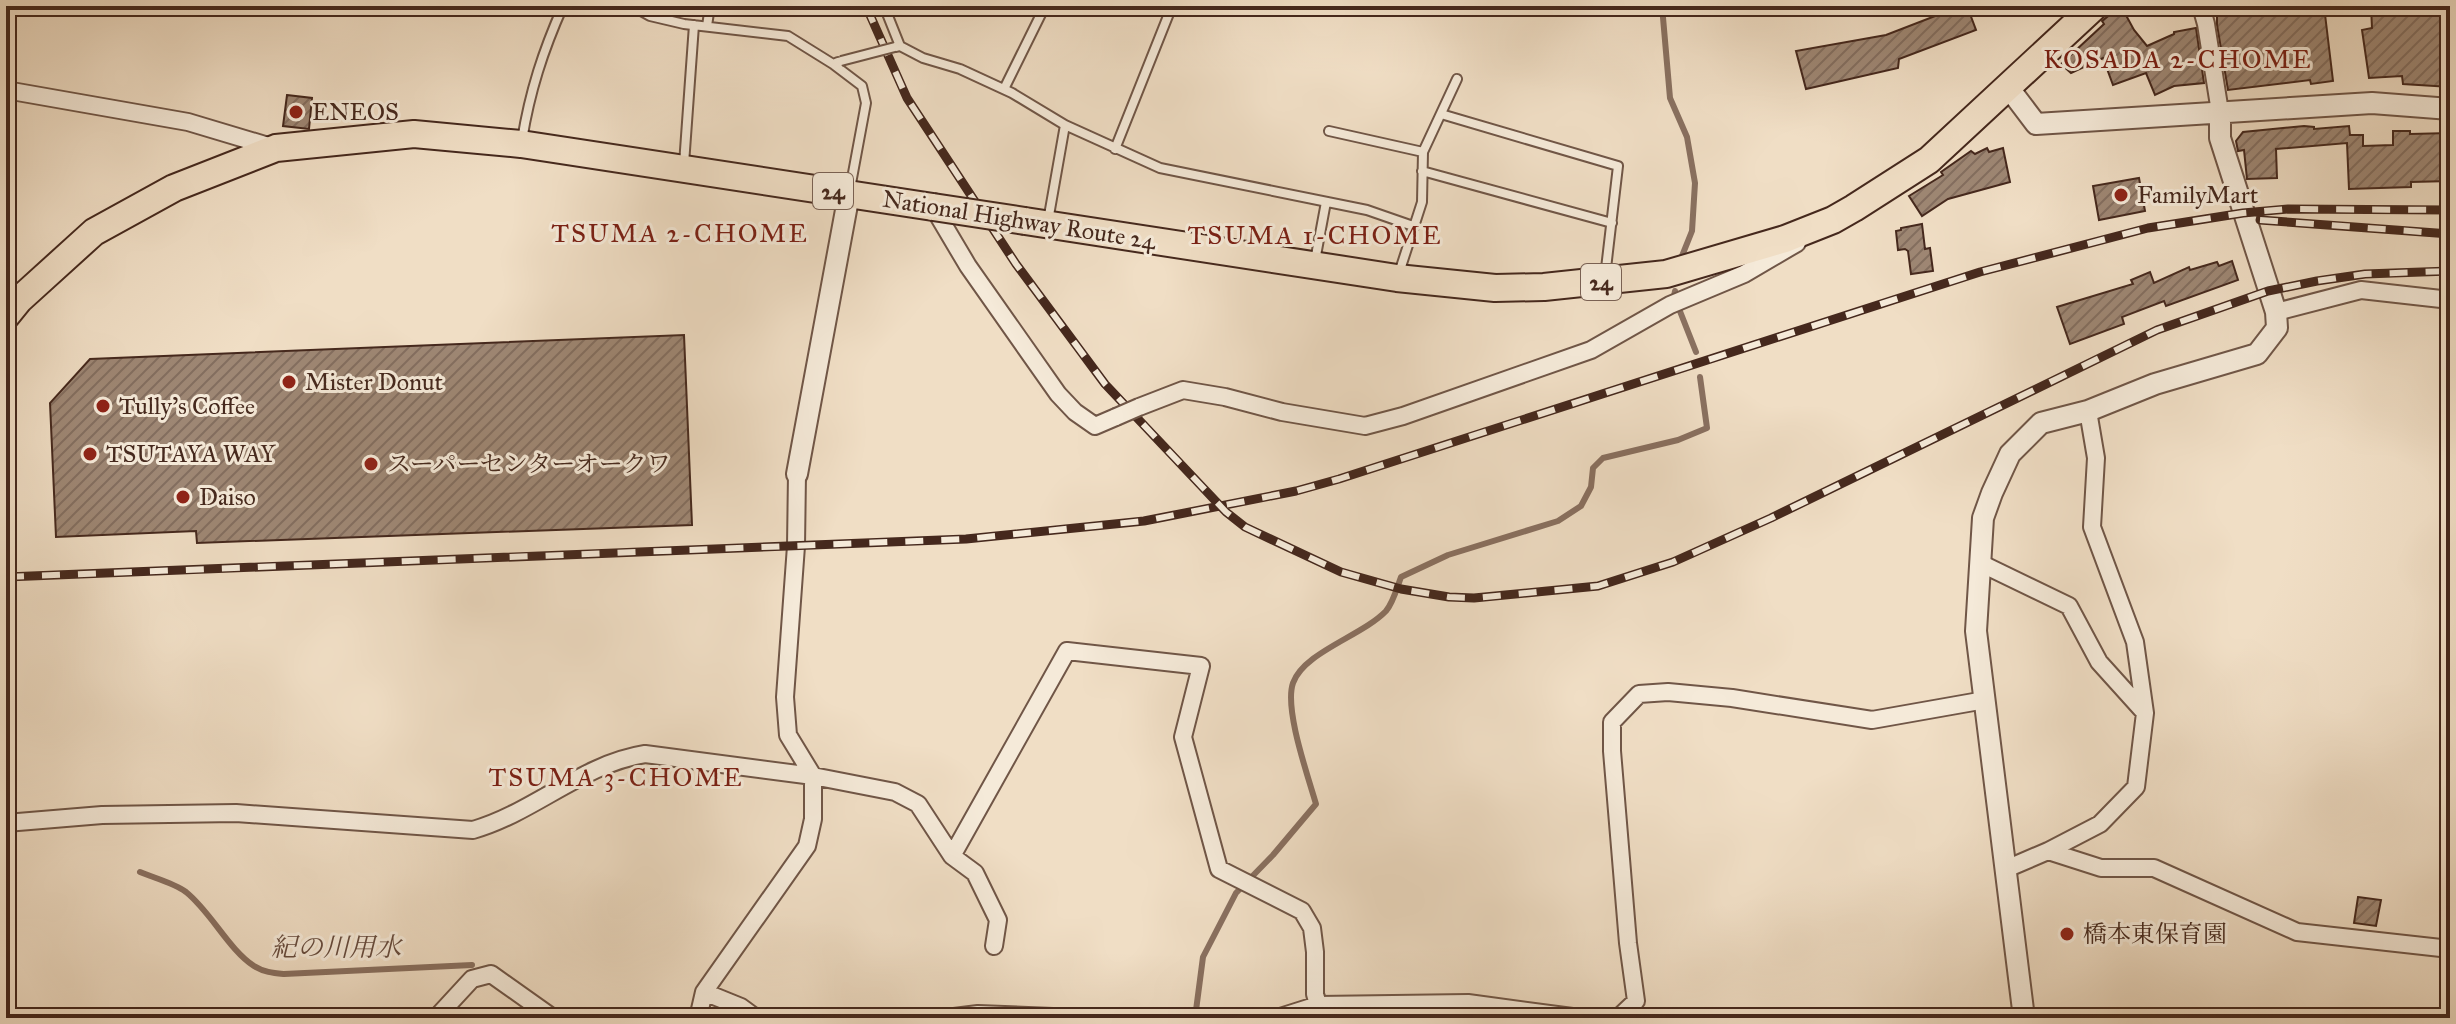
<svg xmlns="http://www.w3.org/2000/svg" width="2456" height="1024" viewBox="0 0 2456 1024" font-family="'IM FELL Great Primer','Noto Serif JP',serif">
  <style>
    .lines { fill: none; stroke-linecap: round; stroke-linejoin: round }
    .stream { stroke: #897060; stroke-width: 6 }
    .building { fill: url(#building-hatch); stroke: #45281d; stroke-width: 2 }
    .service-casing { stroke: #705647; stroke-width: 12 }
    .minor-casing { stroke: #705647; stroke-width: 20 }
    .tertiary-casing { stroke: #705647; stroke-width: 24 }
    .trunk-casing { stroke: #45281d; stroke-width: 30 }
    .service { stroke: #f5ead9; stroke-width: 8 }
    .minor { stroke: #f5ead9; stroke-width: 16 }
    .tertiary { stroke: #f5ead9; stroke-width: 20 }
    .trunk { stroke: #f0dec5; stroke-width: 26 }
    .rail-casing { stroke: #45281d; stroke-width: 9 }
    .rail { stroke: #f5ead9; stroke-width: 6; stroke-dasharray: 18; stroke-linecap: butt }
    .service-bridge-casing { stroke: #705647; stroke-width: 12; stroke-linecap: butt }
    .minor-bridge-casing { stroke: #705647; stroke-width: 20; stroke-linecap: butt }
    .trunk-bridge-casing { stroke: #45281d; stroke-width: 30; stroke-linecap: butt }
    .service-bridge { stroke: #f5ead9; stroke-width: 8 }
    .minor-bridge { stroke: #f5ead9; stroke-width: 16 }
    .trunk-bridge { stroke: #f0dec5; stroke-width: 26 }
    .poi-dot { fill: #8f2418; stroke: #f5ead9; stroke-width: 3 }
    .labels { text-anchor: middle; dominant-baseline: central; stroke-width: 6; stroke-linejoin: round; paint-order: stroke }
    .shield { fill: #f5ead9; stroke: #7a6255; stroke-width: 2 }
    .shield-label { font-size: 22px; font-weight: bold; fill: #45281d }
    .poi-label { font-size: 24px; fill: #45281d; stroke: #f5ead9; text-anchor: start }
    .street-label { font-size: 24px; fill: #45281d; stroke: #f5ead9 }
    .neighbourhood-label { font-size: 26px; letter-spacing: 2px; fill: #7a1f14; stroke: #f5ead9 }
    .water-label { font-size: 26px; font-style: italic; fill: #674c3e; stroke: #f5ead9 }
  </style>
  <defs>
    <pattern id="building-hatch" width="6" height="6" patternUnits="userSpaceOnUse" patternTransform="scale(2)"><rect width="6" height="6" fill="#9e8774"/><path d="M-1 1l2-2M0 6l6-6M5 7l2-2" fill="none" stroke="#836e5f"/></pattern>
  </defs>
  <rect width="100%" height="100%" fill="#f0dec5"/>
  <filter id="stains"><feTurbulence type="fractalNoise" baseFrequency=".0025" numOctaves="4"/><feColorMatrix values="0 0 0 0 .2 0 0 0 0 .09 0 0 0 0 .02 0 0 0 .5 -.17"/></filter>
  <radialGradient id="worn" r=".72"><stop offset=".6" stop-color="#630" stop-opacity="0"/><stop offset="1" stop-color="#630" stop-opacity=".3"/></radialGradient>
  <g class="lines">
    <!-- stream -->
    <path class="stream" d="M1662,6L1670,98L1687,137L1695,183L1692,231L1680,261
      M1675,291L1674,296L1696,352
      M140,872C154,878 174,883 186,892C211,912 229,950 254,966C263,972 274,973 284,974L472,965
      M1195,1018L1203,957L1236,893L1273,855L1316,804C1308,776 1284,709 1293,683C1304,652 1362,636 1386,611C1393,603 1397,588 1401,577L1448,555L1558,521L1581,506L1591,487L1593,468L1603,458L1678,440L1707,428L1700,377"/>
  </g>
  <!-- building -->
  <path class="building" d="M1961,6H1967L1976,30L1899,59L1898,68L1806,89L1796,51L1886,35Z
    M2121,6L2134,30L2147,46L2174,34V32L2196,28L2204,83L2174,86L2155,95L2146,73L2113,85L2103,58L2071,73L2061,64L2104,24L2102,21Z
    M2217,6H2324L2333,81L2311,84L2310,80L2228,90L2217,25Z
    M2371,6H2450V87L2403,84L2402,76L2369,78L2362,30L2372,28Z
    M287,95L312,98L309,129L283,126Z
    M2304,126L2314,127V129L2349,126L2350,135H2363V146L2393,145V131H2410V134L2450,133V181L2411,182V187L2349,189L2347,143L2276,149L2277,178L2247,179L2244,150L2238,151L2236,141L2243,132Z
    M1987,148L1989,152L2003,148L2010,182L1948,199L1922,216L1909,196L1943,175L1941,172L1971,151L1975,154Z
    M2139,178L2145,211L2099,220L2093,186Z
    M1922,224L1925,249L1930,248L1933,271L1911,274L1908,251L1905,249L1898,250L1896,231L1901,230V228Z
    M2232,261L2238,280L2166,306L2164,301L2122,317L2124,324L2070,344L2057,307L2133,284L2131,280L2150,272L2154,283L2189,267L2190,270L2217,262L2219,266Z
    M684,335L692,525L197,543L196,531L56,537L50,403L90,359Z
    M2358,897L2381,900L2376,926L2354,923Z"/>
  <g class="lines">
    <!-- service casing -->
    <g class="service-casing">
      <path id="service" d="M632,6L650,16L684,24L788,36L833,64
        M884,6L900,46
        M707,26L710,6
        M895,47L900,46L923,58L960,69L1012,93L1065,125L1048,221
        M838,62L833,64L862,86L866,103L850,189
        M1004,89L1045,6
        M1441,114L1618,166L1605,277
        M1065,125L1160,168L1367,210L1413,226
        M1329,131L1423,152
        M522,140C530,91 543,51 563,6
        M1115,149L1172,6
        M684,164L694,25
        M1422,171L1612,223
        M1315,261L1326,202
        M1399,273L1422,202L1423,152L1457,79"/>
    </g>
    <!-- minor casing -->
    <g class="minor-casing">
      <path id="minor" d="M2201,6L2206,24L2220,112
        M6,90L188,122L275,148
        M933,207L968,266L1058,394L1075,412L1095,426L1116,417
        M2276,312L2361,290L2450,300
        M1139,407L1183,390L1225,397L1282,412L1365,426L1403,416L1591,350L1670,305L1744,274L1797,243
        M2088,411L2096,458L2092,527L2135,642L2145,713
        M1980,563L2069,606L2099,662L2145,713L2136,787L2100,824L2048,851L2006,869
        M6,823L102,815L236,813L473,830C533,813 582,764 645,754L813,776L895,792L918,804L952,856L975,873L998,920L994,946
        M2048,851L2101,868H2154L2297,932L2450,949
        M952,856L1067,651L1201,666L1183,737L1219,869L1302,911L1312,928L1315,952V994L1318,1005L1277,1018
        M704,992L741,1007L756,1018
        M1318,1005L1468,1003L1580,1018
        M436,1018L472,979L491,974L553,1018
        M698,1018L704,992L807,846L813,819V776L788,735L785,697L796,546L797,474
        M946,1018L978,1014L1078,1018
        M1618,1018L1636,1001L1628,943L1612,751V722L1639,694L1668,692L1732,698L1872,720L1985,700"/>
    </g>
    <!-- tertiary casing -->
    <g class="tertiary-casing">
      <path id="tertiary" d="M2008,87L2036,124L2372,103L2450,109
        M797,474L849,194
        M2024,1018L1976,631L1983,518L1992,493L2010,454L2041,423L2088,411L2155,384L2257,354L2277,328L2276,312L2220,138V112"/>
    </g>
    <!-- trunk casing -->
    <g class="trunk-casing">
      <path id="trunk" d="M1025,221L1397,278L1495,288L1544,287L1666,274L1785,239L1833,220L1854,208L1929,160L2095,6
        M6,316L19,300L94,232L174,188L276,148L414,134L521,144L933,207"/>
    </g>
    <!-- service -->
    <use href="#service" class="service"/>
    <!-- minor -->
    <use href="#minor" class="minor"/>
    <!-- tertiary -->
    <use href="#tertiary" class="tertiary"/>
    <!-- trunk -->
    <use href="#trunk" class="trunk"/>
    <!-- rail casing -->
    <g class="rail-casing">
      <path id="rail" d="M866,6L907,98L1016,264L1105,384L1226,512L1245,527L1341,572L1401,589L1449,597L1474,598L1598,586L1673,562L1771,518L2157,330L2268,291L2317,281L2365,274L2450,271
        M2260,220L2450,234
        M6,577L966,539L1144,521L1296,491L1339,479L1980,272L2148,228L2243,213L2288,209L2450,210"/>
    </g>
    <!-- rail -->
    <use href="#rail" class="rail"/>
    <!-- service-bridge casing -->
    <g class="service-bridge-casing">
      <path id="service-bridge" d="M841,61L895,47"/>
    </g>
    <!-- minor-bridge casing -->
    <g class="minor-bridge-casing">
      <path id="minor-bridge" d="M1116,417L1139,407"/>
    </g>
    <!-- trunk-bridge casing -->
    <g class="trunk-bridge-casing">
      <path id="trunk-bridge" d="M933,207L1025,221"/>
    </g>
    <!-- service-bridge -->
    <use href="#service-bridge" class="service-bridge"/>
    <!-- minor-bridge -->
    <use href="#minor-bridge" class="minor-bridge"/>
    <!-- trunk-bridge -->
    <use href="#trunk-bridge" class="trunk-bridge"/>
  </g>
  <!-- markers -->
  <g class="poi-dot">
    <circle cx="296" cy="112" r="8"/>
    <circle cx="2121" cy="195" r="8"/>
    <circle cx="289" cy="382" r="8"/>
    <circle cx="103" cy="406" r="8"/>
    <circle cx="90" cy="454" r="8"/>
    <circle cx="371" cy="464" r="8"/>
    <circle cx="183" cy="497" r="8"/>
    <circle cx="2067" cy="934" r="8"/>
  </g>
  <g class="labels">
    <!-- shield labels -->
    <g class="shield">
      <rect x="813" y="173" width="40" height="36" rx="6"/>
      <rect x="1581" y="264" width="40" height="36" rx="6"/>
    </g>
    <g class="shield-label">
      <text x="833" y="191">24</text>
      <text x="1601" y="282">24</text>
    </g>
    <!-- poi labels -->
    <g class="poi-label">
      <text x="312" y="112">ENEOS</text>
      <text x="2137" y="195">FamilyMart</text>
      <text x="305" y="382">Mister Donut</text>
      <text x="119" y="406">Tully's Coffee</text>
      <text x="106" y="454">TSUTAYA WAY</text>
      <text x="387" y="464">スーパーセンターオークワ</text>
      <text x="199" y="497">Daiso</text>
      <text x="2083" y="934">橋本東保育園</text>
    </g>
    <!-- street labels -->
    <g class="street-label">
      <text transform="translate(1019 220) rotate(9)">National Highway Route 24</text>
    </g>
    <!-- neighbourhood labels -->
    <g class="neighbourhood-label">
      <text x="2178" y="59">KOSADA 2-CHOME</text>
      <text x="680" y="233">TSUMA 2-CHOME</text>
      <text x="1315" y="235">TSUMA 1-CHOME</text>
      <text x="616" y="777">TSUMA 3-CHOME</text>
    </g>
    <!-- water labels -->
    <g class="water-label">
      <text x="336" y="947">紀の川用水</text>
    </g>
  </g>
  <!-- margin -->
  <rect width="2456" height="1024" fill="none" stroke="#f0dec5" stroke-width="32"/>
  <rect x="8" y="8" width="2440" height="1008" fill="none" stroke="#45281d" stroke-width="4"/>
  <rect x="16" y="16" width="2424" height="992" fill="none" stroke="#45281d" stroke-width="2"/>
  <rect width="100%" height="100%" filter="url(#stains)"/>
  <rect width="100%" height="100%" fill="url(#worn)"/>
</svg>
